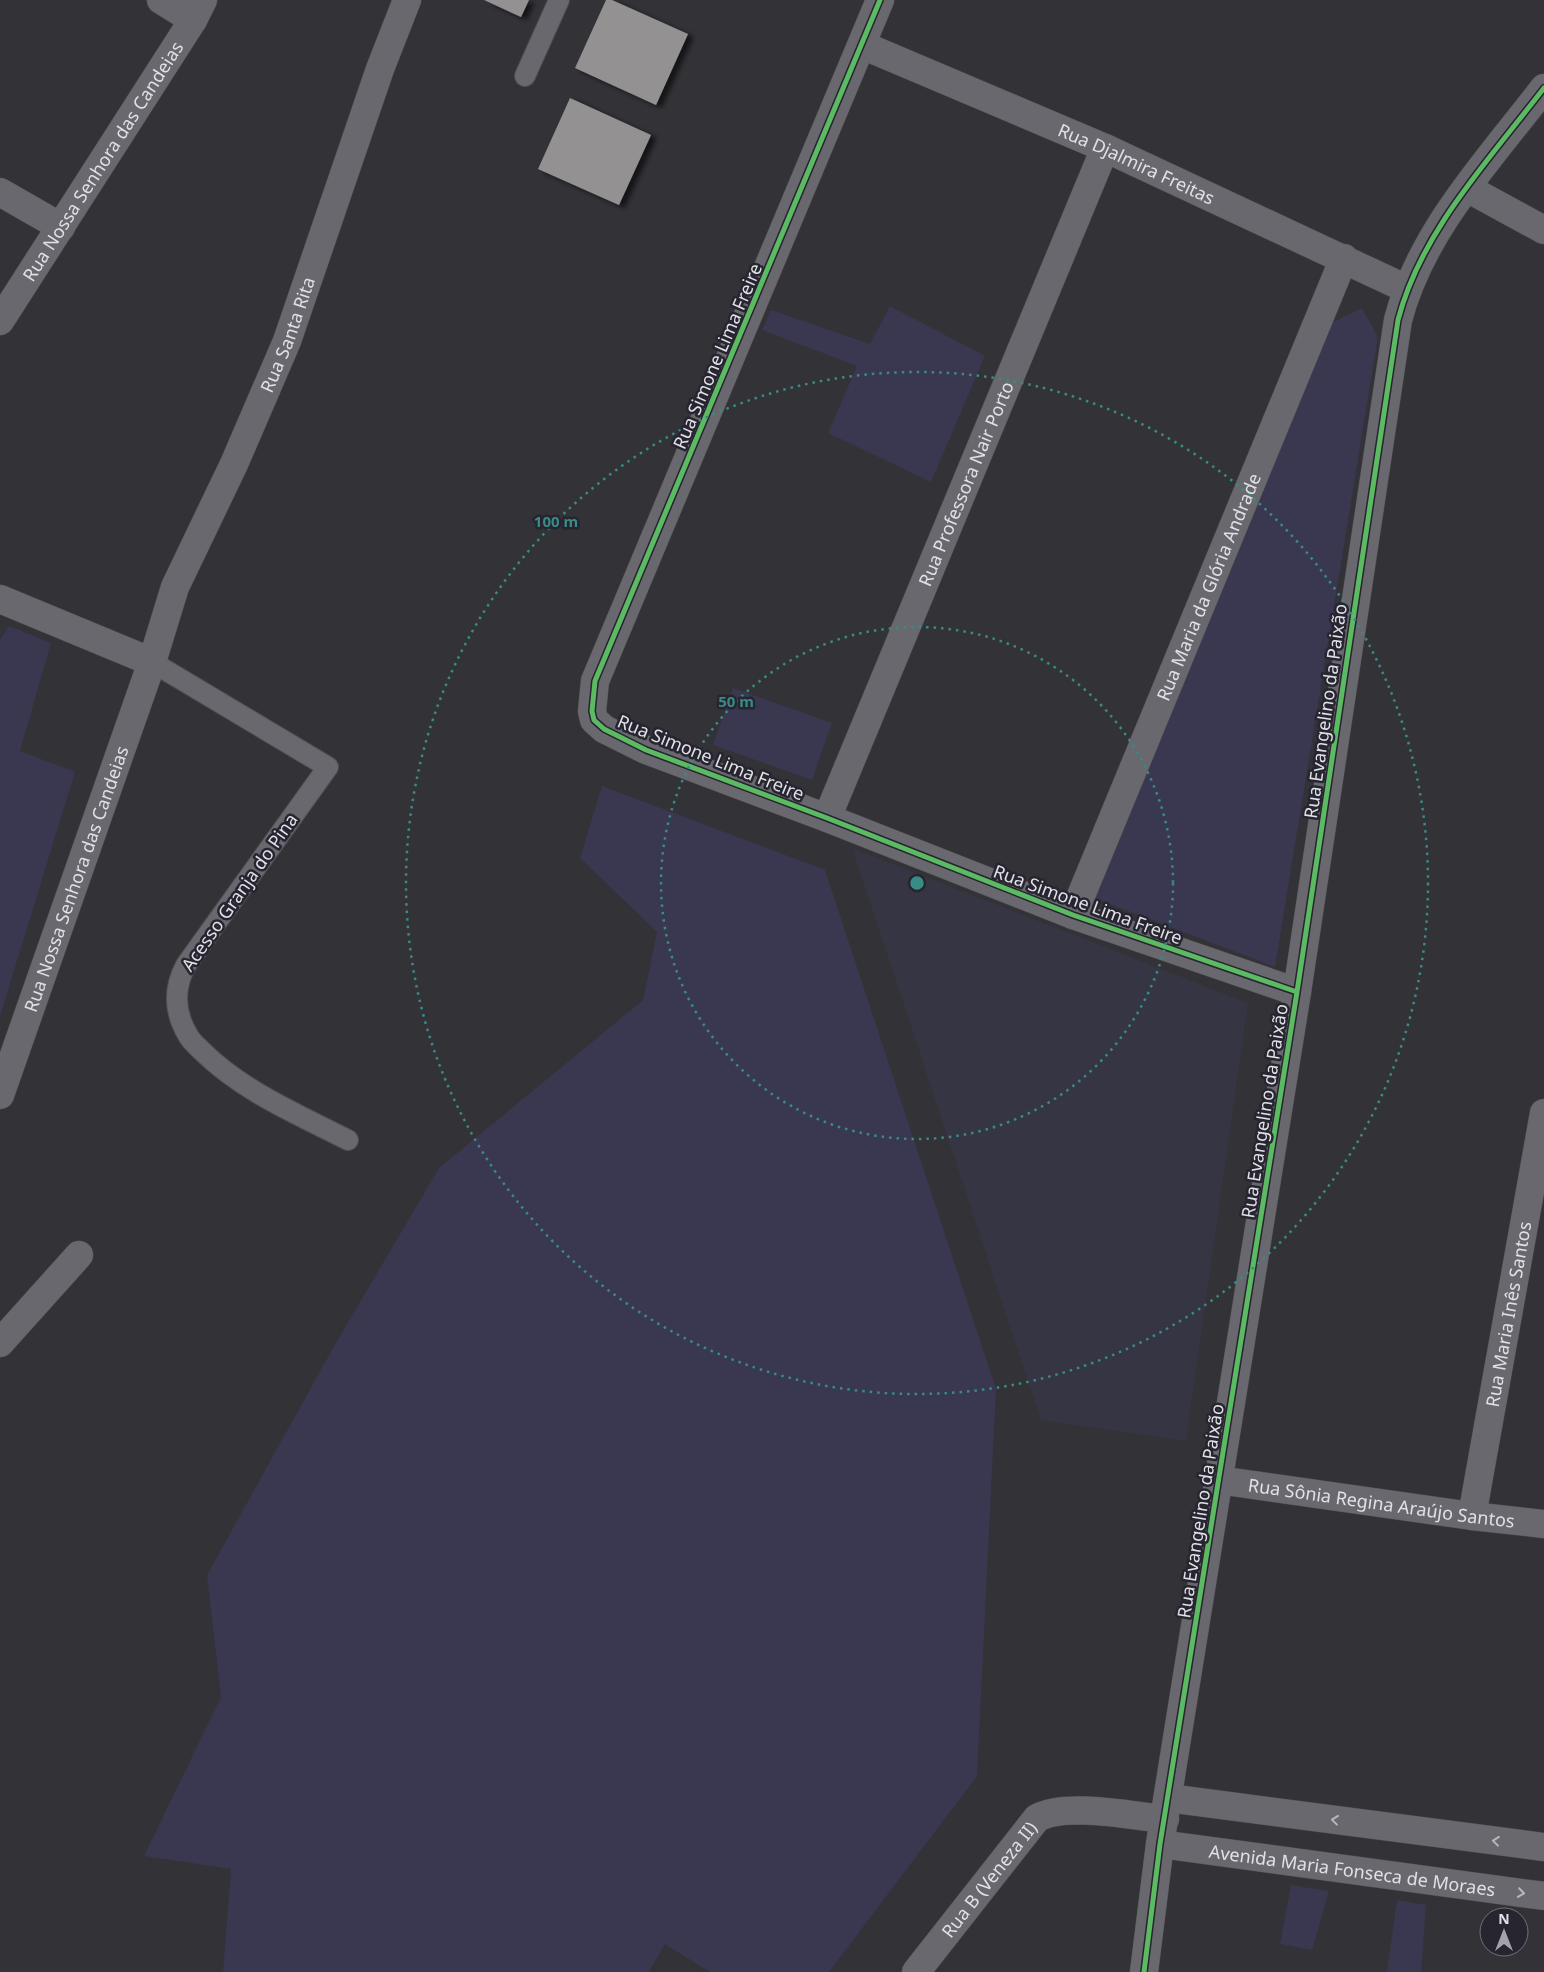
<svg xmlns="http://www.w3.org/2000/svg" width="1544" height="1972" viewBox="0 0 1544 1972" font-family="'Noto Sans',sans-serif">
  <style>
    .built { fill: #363544 }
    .green { fill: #3a3751 }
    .building { fill: #949192; filter: url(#shadow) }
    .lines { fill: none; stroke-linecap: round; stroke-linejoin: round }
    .service-casing { stroke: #4f4f52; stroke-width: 22 }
    .minor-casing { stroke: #4f4f52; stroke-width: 29 }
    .service { stroke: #68686e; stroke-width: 20 }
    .minor { stroke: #68686e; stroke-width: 28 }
    .cycleway-casing { stroke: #262530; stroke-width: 8 }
    .cycleway { stroke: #5cba63; stroke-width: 5 }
    .oneway { stroke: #b6b6bd }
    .ring { fill: none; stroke: #398b86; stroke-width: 2.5; stroke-dasharray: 2.5 5 }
    .labels { text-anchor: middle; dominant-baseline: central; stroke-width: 5; stroke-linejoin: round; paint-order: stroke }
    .street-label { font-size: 18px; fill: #e0e0e7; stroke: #262530 }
    .centre { fill: #398b86; stroke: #262530; stroke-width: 2.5 }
    .ring-label { font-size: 15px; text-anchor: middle; font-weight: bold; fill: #398b86; stroke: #262530; stroke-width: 5; stroke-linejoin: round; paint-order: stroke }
  </style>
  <defs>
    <filter id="shadow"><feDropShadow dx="5.5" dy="3" stdDeviation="2.5" flood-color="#0009"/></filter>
  </defs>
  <rect width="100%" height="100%" fill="#323237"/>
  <!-- built -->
  <path class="built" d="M852,848L1248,1003L1186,1441L1041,1420Z"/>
  <!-- green -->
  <path class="green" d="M890,306L985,356L931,482L828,433L857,366L762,330L771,310L870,344Z
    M1362,308L1378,337L1275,967L1094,898L1329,324Z
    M9,626L51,643L20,751L75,772L0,1016V640Z
    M733,688L832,723L812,780L713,745Z
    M602,786L825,870L996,1389L977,1776L829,1972H710L665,1944L649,1972H223L231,1869L144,1856L221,1697L207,1575L333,1348L439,1168L643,1000L657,932L580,858Z
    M1291,1885L1329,1891L1312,1950L1280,1944Z
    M1397,1900L1426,1905L1421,1972H1387Z"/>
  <!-- building -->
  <path class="building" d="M484,0H529L521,17Z
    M606,0H612L688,34L656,105L575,68Z
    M570,98L651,135L619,205L538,169Z"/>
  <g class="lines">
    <!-- service casing -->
    <g class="service-casing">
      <path id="service" d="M525,76L559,0
        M152,662L328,767L186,965C173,989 174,1013 189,1037C192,1042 198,1047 202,1051C242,1091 299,1115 348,1140"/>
    </g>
    <!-- minor casing -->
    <g class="minor-casing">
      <g id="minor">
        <path d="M161,0L193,20"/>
        <path d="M880,0L595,681L592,711L594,720L604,729L646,750L827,818L1073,915L1297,992"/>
        <path id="s1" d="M862,45L1105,148L1407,289"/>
        <path d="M1467,188L1544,230"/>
        <path d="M0,192L61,227"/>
        <path id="s2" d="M0,321L193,20L203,0"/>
        <path d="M0,599L152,662"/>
        <path id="s3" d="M827,818L1105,148"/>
        <path id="s4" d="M1073,915L1344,258"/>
        <path id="s5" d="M0,1095L152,662L175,587L234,464L287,341L380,69L407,0"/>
        <path d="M0,1343L79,1255"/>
        <path id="s6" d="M1218,1480L1472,1516L1544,1524"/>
        <path id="s7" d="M1472,1516L1544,1113"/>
        <path d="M1168,1798L1544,1847"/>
        <path id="s8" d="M1160,1844L1544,1896"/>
        <path id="s9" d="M916,1972L1037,1818C1066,1802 1132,1816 1165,1819"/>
        <path d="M1144,1972L1160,1844L1297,992L1398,320C1421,231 1489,160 1544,88"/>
      </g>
    </g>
    <!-- service -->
    <use href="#service" class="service"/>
    <!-- minor -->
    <use href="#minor" class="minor"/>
    <!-- cycleway casing -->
    <g class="cycleway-casing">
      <path id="cycleway" d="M880,0L595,681L592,711L594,720L604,729L646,750L827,818L1073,915L1297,992
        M1144,1972L1160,1844L1297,992L1398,320C1421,231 1489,160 1544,88"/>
    </g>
    <!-- cycleway -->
    <use href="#cycleway" class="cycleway"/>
  </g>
  <!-- one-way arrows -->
  <defs><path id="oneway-chevron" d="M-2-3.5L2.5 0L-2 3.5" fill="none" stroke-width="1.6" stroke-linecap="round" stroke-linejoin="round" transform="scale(1.25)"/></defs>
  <g class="oneway">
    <use href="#oneway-chevron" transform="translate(1335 1820) rotate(-173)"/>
    <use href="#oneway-chevron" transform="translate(1496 1841) rotate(-173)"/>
    <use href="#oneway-chevron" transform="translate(1521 1893) rotate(8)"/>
  </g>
  <!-- distance rings -->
  <g class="ring">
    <circle cx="917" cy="883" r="256"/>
    <circle cx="917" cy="883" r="511"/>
  </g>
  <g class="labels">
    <!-- street labels -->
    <g class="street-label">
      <text stroke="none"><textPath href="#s2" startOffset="190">Rua Nossa Senhora das Candeias</textPath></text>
      <text stroke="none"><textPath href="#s1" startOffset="299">Rua Djalmira Freitas</textPath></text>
      <text stroke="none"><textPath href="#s5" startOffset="814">Rua Santa Rita</textPath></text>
      <text transform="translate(717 356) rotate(-67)">Rua Simone Lima Freire</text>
      <text stroke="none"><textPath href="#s3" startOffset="362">Rua Professora Nair Porto</textPath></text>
      <text stroke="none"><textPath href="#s4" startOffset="355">Rua Maria da Glória Andrade</textPath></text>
      <text transform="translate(1325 711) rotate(-82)">Rua Evangelino da Paixão</text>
      <text transform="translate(711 757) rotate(22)">Rua Simone Lima Freire</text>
      <text stroke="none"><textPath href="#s5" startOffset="229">Rua Nossa Senhora das Candeias</textPath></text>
      <text transform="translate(239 892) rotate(-55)">Acesso Granja do Pina</text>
      <text transform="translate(1088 904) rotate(20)">Rua Simone Lima Freire</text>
      <text transform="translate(1264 1111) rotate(-81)">Rua Evangelino da Paixão</text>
      <text stroke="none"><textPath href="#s7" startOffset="205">Rua Maria Inês Santos</textPath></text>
      <text stroke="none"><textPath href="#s6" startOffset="165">Rua Sônia Regina Araújo Santos</textPath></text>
      <text transform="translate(1200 1511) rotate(-81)">Rua Evangelino da Paixão</text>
      <text stroke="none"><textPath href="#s8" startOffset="194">Avenida Maria Fonseca de Moraes</textPath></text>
      <text stroke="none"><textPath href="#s9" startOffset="118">Rua B (Veneza II)</textPath></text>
    </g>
  </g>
  <circle cx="917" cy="883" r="8" class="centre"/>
  <g class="ring-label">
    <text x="556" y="527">100 m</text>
    <text x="736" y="707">50 m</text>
  </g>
  <!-- north arrow -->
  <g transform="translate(1504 1932)"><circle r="24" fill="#262530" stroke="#707079"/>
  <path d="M0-4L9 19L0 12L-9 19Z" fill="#a3a3a9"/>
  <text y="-8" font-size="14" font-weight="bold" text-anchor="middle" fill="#e0e0e7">N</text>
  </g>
</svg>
